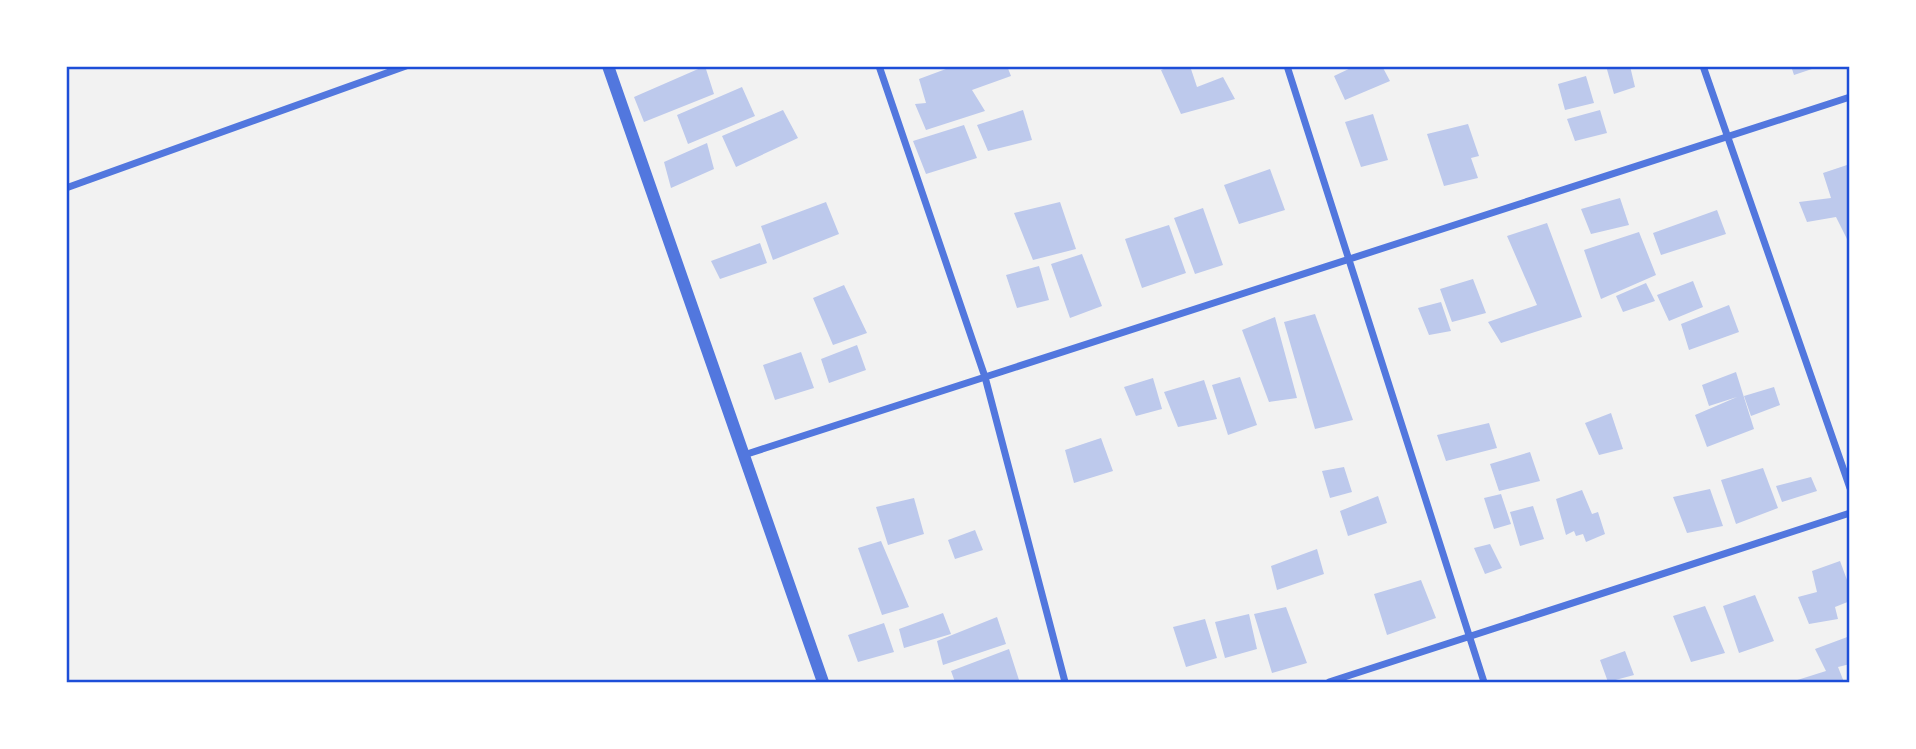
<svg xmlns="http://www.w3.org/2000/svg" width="1916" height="749" viewBox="0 0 1916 749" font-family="'Sofia Sans Condensed',sans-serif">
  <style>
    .building { fill: #bdc9ec }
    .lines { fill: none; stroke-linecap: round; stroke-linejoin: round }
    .minor { stroke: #5277de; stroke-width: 7 }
    .tertiary { stroke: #5277de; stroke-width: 12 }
    .neatline { fill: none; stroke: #1d4ed8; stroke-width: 2.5 }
  </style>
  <rect width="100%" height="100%" fill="#f2f2f2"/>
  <!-- building -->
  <path class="building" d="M705,66L714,94L644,122L634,97Z
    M954,66H1007L1011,76L972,90L985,111L926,130L915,104L926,103L919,79Z
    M1171,66H1190L1197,87L1223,77L1235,99L1181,114L1161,70Z
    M1355,66H1382L1390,81L1345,100L1334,76Z
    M1606,66H1630L1635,87L1614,94Z
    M1791,66H1818V67L1794,75Z
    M1586,76L1594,103L1565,110L1558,84Z
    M742,87L755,116L688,144L677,115Z
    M783,110L798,138L736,167L722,136Z
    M1023,110L1032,140L988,151L977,125Z
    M1600,110L1607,133L1575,141L1567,119Z
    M1373,114L1388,160L1361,167L1345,122Z
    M1468,124L1479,156L1471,158L1478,178L1444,186L1427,134Z
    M964,125L977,158L926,174L913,141Z
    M707,143L714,169L671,188L664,162Z
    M1850,164V245L1836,217L1807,222L1799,202L1831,198L1823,173Z
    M1270,169L1285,210L1239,224L1224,185Z
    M1620,198L1629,225L1591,234L1581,209Z
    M826,202L839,234L773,260L761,226Z
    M1060,202L1076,249L1033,260L1014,213Z
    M1203,208L1223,265L1195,274L1174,218Z
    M1717,210L1726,234L1661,255L1653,233Z
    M1547,223L1582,317L1501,343L1488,322L1537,305L1507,236Z
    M1169,225L1186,273L1142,288L1125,239Z
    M1639,232L1656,275L1601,299L1584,250Z
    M760,243L767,263L720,279L711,261Z
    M1082,254L1102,306L1070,318L1051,264Z
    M1039,266L1049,300L1017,308L1006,275Z
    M1473,279L1486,313L1452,322L1440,289Z
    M1693,281L1703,307L1669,321L1657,295Z
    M1646,283L1655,301L1623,312L1616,296Z
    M844,285L867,333L833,345L813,298Z
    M1441,302L1451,331L1429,335L1418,308Z
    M1729,305L1739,332L1689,350L1681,324Z
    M1315,314L1353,420L1315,429L1284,322Z
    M1275,317L1297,398L1269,402L1242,330Z
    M857,345L866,370L829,383L821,359Z
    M801,352L814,388L775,400L763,365Z
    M1736,372L1754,429L1707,447L1695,415L1737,397L1709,406L1702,385Z
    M1240,377L1257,425L1228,435L1212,385Z
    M1153,378L1162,409L1136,416L1124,387Z
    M1204,380L1217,419L1178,427L1164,392Z
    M1774,387L1780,405L1751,416L1744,396Z
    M1611,413L1623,449L1599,455L1585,423Z
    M1489,423L1497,448L1446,461L1437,435Z
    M1101,438L1113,471L1074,483L1065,450Z
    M1530,452L1540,481L1499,491L1490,464Z
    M1344,467L1352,492L1330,498L1322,471Z
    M1763,468L1778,508L1736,524L1721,480Z
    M1811,477L1817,491L1782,502L1776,486Z
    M1710,489L1723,526L1687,533L1673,497Z
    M1582,490L1592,514L1598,512L1605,534L1586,542L1583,534L1576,536L1574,531L1566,535L1556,499Z
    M1501,494L1511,524L1494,529L1484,498Z
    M1378,496L1387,523L1348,536L1340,511Z
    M914,498L924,534L888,545L876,507Z
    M1533,506L1544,539L1520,546L1510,512Z
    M975,530L983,550L955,559L948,540Z
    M881,541L909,607L882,615L858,548Z
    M1490,544L1502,568L1485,574L1474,548Z
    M1317,549L1324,574L1277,590L1271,566Z
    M1840,561L1850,588V601L1835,607L1838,619L1809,624L1798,597L1817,592L1812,571Z
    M1421,580L1436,618L1387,635L1374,594Z
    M1755,595L1774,641L1739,653L1723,606Z
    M1705,606L1725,653L1691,662L1673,616Z
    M1286,607L1307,663L1272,673L1254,614Z
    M943,613L951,634L904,648L899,629Z
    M1249,614L1257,649L1225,658L1215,622Z
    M997,617L1006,644L943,665L937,641Z
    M1205,619L1217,658L1186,667L1173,627Z
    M884,623L894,652L858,662L848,635Z
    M1850,636V664L1838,667L1844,682H1791L1826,671L1815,649Z
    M1009,649L1019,680L1012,682H955L951,671Z
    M1625,651L1634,675L1608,682L1600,660Z"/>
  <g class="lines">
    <!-- minor -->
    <path class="minor" d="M879,66L985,377L1065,682
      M1287,66L1484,682
      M1703,66L1850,488
      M66,188L406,66
      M744,455L1850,97
      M1329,682L1850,513"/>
    <!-- tertiary -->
    <path class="tertiary" d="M608,66L823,682"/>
  </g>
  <!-- border -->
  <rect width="1916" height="749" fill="none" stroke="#ffffff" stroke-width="136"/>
  <rect x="68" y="68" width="1780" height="613" class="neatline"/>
</svg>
